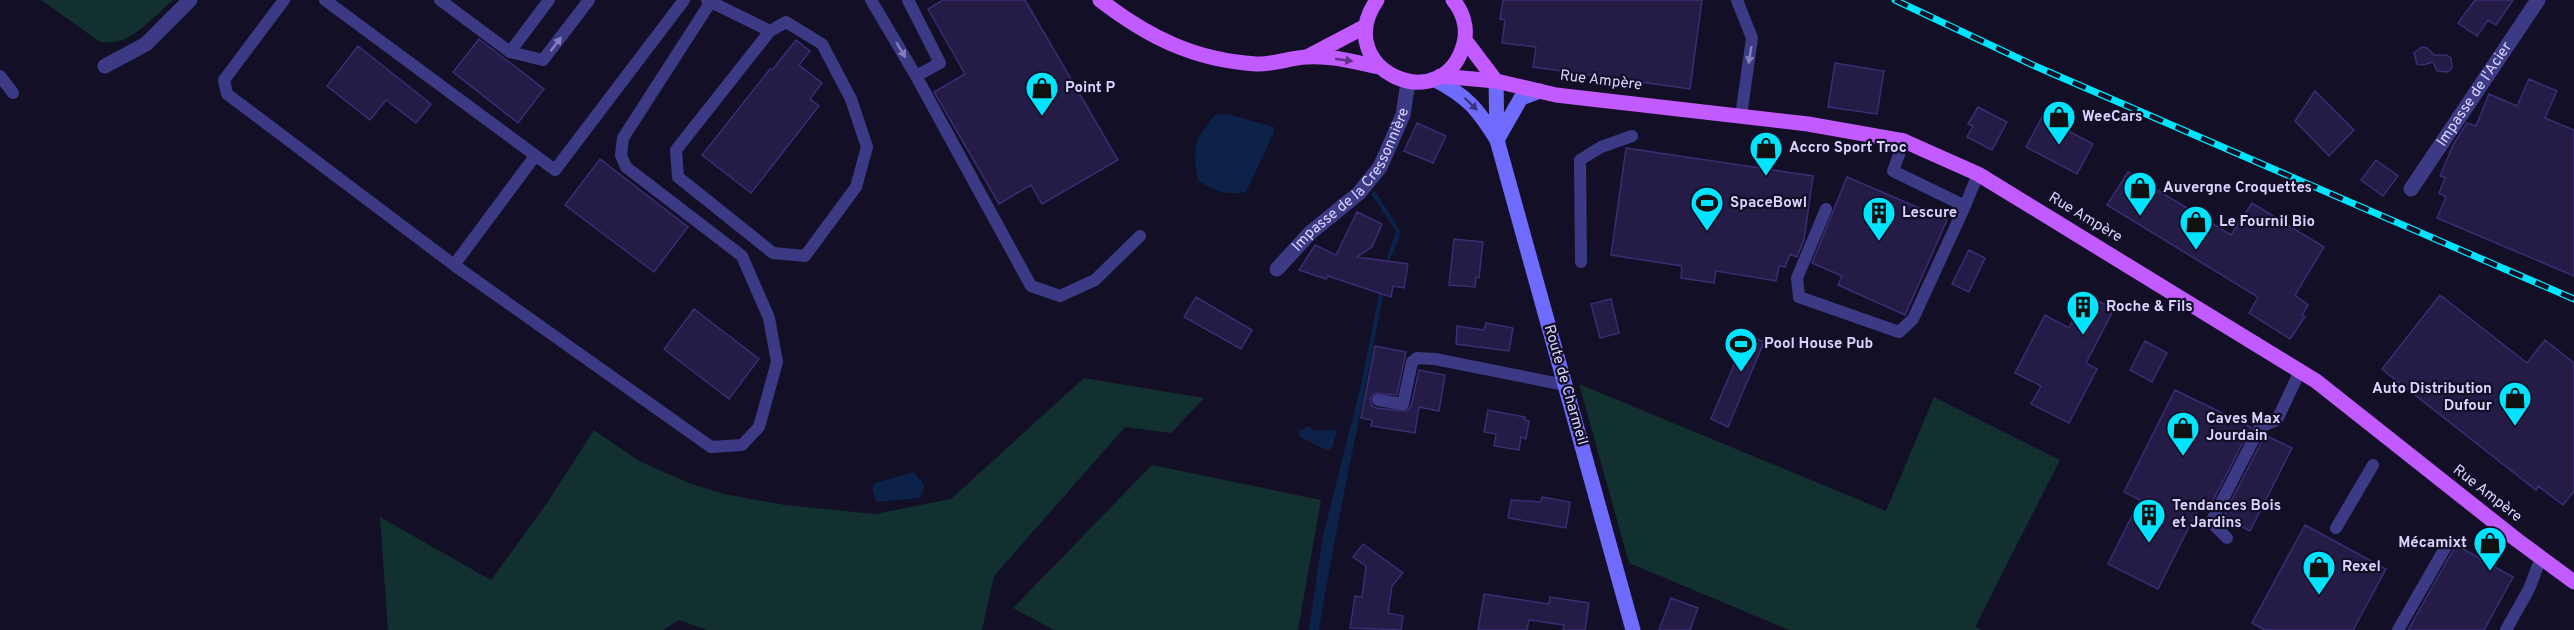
<svg xmlns="http://www.w3.org/2000/svg" width="2574" height="630" viewBox="0 0 2574 630" font-family="Overpass,sans-serif">
  <style>
    .green { fill: #12302f }
    .water { fill: #0c2248 }
    .building { fill: #241b47; stroke: #3b2d73; stroke-width: 1.5 }
    .lines { fill: none; stroke-linecap: round; stroke-linejoin: round }
    .lane { stroke: #3d3a85; stroke-width: 12 }
    .street { stroke: #3d3a85; stroke-width: 15 }
    .secondary { stroke: #6f6bff; stroke-width: 15 }
    .primary { stroke: #c25bff; stroke-width: 15 }
    .rail-casing { stroke: #00e5ff; stroke-width: 7 }
    .rail { stroke: #130f26; stroke-width: 4.5; stroke-dasharray: 14; stroke-linecap: butt }
    .oneway { fill: #837fbc }
    .oneway2 { fill: #623188 }
    .oneway3 { fill: #38347d }
    .labels { text-anchor: middle; dominant-baseline: central; stroke-width: 4.5; stroke-linejoin: round; paint-order: stroke }
    .street-label { font-size: 15px; fill: #d9d4ff; stroke: #130f26 }
    .poi-label { font-size: 15px; font-weight: bold; fill: #d9d4ff; stroke: #130f26; text-anchor: start }
  </style>
  <rect width="100%" height="100%" fill="#130f26"/>
  <!-- green -->
  <path class="green" d="M41,0H173C151,19 130,47 100,42Z
    M1084,378L1204,398L1171,433L1125,427L994,576L982,630H707L679,620L663,630H388L380,517L491,580L547,503L594,430L639,461L689,483L724,494L785,505L875,514L951,499Z
    M1579,384L1886,511L1934,397L2060,460L1975,627L1981,630H1789L1629,563Z
    M1152,465L1321,500L1298,630H1054L1013,608Z"/>
  <!-- water -->
  <path class="water" d="M1227,114L1274,127L1273,134L1246,192C1227,196 1213,191 1198,180C1192,148 1194,140 1215,115Z
    M1375,191L1400,230L1399,239L1389,261C1368,385 1339,506 1319,630H1309L1322,540L1361,385L1385,264L1396,231L1371,194Z
    M1308,426L1315,431L1337,430L1333,446L1328,451L1300,437L1298,432Z
    M914,472L925,486L919,498L876,502L872,488L875,483Z"/>
  <!-- building -->
  <path class="building" d="M943,0H1025L1118,160L1042,204L1031,185L999,204L934,92L965,74L928,9Z
    M1503,0H1702L1690,89L1533,67L1536,47L1502,43L1505,20L1500,19Z
    M2475,0H2513L2496,25L2488,20L2477,36L2458,23Z
    M479,39L544,89L518,123L453,72Z
    M796,40L810,51L799,65L822,83L810,99L819,106L751,193L702,155L770,69H773Z
    M358,46L431,104L416,123L386,100L370,120L327,86Z
    M2422,47L2427,48L2434,55H2446L2451,58L2452,68L2448,72L2437,71L2433,62L2423,65L2417,64L2414,53Z
    M1835,63L1884,71L1877,114L1828,107Z
    M2529,79L2557,91L2545,118L2574,130V276L2437,218L2446,197L2439,193L2445,178L2440,176L2453,145L2467,123L2476,126L2489,94L2517,106Z
    M2315,91L2354,130L2329,156L2295,121Z
    M1978,107L2007,122L1992,150L1967,137L1973,126L1968,124Z
    M2042,117L2093,144L2077,174L2026,147Z
    M1417,123L1446,136L1433,163L1404,151Z
    M1626,148L1813,176L1804,240L1797,257L1790,254L1785,267L1779,266L1776,281L1716,271L1714,283L1681,278L1682,266L1611,255Z
    M600,159L688,227L654,272L565,205Z
    M2376,160L2398,176L2383,196L2361,180Z
    M2128,172L2231,235L2252,203L2324,247L2295,295L2308,305L2302,315L2305,317L2290,339L2249,313L2258,297L2107,205Z
    M1847,177L1947,220L1905,315L1838,285L1842,276L1812,263Z
    M1357,212L1382,224L1372,247L1357,257L1408,264L1404,288L1393,286L1391,297L1328,276L1326,279L1299,270L1315,245L1336,255Z
    M1454,239L1483,242L1479,278L1476,277L1475,287L1449,285Z
    M1969,250L1985,258L1969,292L1952,284Z
    M2086,295L2114,309L2086,363L2097,369L2069,423L2031,404L2041,386L2015,373L2045,315L2069,328Z
    M2440,295L2527,363L2545,340L2574,363V491L2563,505L2538,486L2536,490L2382,369Z
    M1196,297L1252,330L1241,349L1184,317Z
    M1611,299L1619,333L1600,338L1591,304Z
    M694,309L759,359L729,399L664,349Z
    M1486,323L1513,328L1509,351L1456,344L1457,326L1484,330Z
    M1747,334L1764,342L1728,427L1711,419Z
    M2145,341L2167,353L2152,382L2130,370Z
    M1375,346L1406,352L1397,395L1375,393L1370,399L1372,406L1376,408L1406,411L1411,406L1419,370L1445,375L1439,411L1419,407L1415,433L1371,426L1372,420L1361,418Z
    M2175,390L2251,427L2208,510L2200,505L2158,589L2108,564L2140,500L2124,492Z
    M1488,410L1525,417L1524,420L1529,421L1526,439L1521,437L1519,450L1494,446L1496,434L1484,432Z
    M2265,435L2292,448L2250,531L2223,517Z
    M1542,497L1570,502L1566,528L1508,518L1511,500L1541,502Z
    M2305,525L2386,569L2353,630H2265L2252,623Z
    M1363,544L1403,573L1392,586L1388,613L1403,616L1401,630L1350,628L1355,596L1362,597L1366,566L1353,557Z
    M2456,545L2513,577L2484,630H2408Z
    M1484,594L1549,604L1550,597L1589,603L1585,630H1563L1564,625L1529,620L1527,630H1478Z
    M1671,598L1698,608L1690,630H1659Z"/>
  <g class="lines">
    <!-- lane -->
    <path class="lane" d="M284,0L224,80L227,94L454,265L711,447L742,445L759,427L777,362L769,318L742,256L626,167L621,155L623,138L710,3
      M325,0L555,170L684,0
      M440,0L510,52L549,0
      M707,0L770,31
      M871,0L916,76L940,63L908,0
      M1737,0L1752,38L1741,116
      M786,22L822,44L851,99L867,147L856,187L805,256L773,253L678,177L676,150L770,31Z
      M510,52L543,60L589,0
      M0,76L13,93
      M916,76L1031,286L1060,296L1095,280L1140,236
      M1965,206L1978,174
      M1826,209L1797,278L1799,297L1899,332L1913,319L1965,206L1893,171L1904,141
      M1581,262L1580,160L1601,147L1632,136
      M454,265L535,156
      M1378,400L1403,404L1412,362L1417,358L1435,359L1565,385
      M2336,528L2373,465
      M2227,538L2211,522L2260,427L2277,420L2300,371
      M2398,630L2448,543
      M2506,630L2529,589L2541,558"/>
    <!-- street -->
    <g class="street">
      <path d="M105,66L146,44L190,0"/>
      <path id="s1" d="M2411,189L2538,0"/>
      <path id="s2" d="M1277,269L1310,233L1359,193L1380,167L1403,115L1408,82"/>
    </g>
    <!-- secondary -->
    <path class="secondary" d="M1434,79C1468,97 1477,108 1497,140
      M1496,81L1497,140L1633,630
      M1497,140L1521,98L1540,91"/>
    <!-- primary -->
    <path class="primary" d="M1100,0C1148,37 1194,60 1256,64C1272,65 1289,58 1306,57C1331,55 1355,62 1379,67
      M1377,0C1329,69 1444,121 1464,43C1468,28 1463,12 1453,0
      M1465,40L1496,81
      M1307,57L1366,26
      M1440,76L1496,81L1556,95L1808,124L1904,141L1978,174L2316,381L2517,540L2574,582"/>
    <!-- rail casing -->
    <g class="rail-casing">
      <path id="rail" d="M1895,0L2035,66L2574,299"/>
    </g>
    <!-- rail -->
    <use href="#rail" class="rail"/>
  </g>
  <!-- one-way arrows -->
  <defs><path id="oneway-solid" d="M-6-.8H1V-3.2L6.5 0L1 3.2V.8H-6Z" transform="scale(1.5)"/></defs>
  <g class="oneway">
    <use href="#oneway-solid" transform="translate(556 44) rotate(-53)"/>
    <use href="#oneway-solid" transform="translate(901 50) rotate(59)"/>
    <use href="#oneway-solid" transform="translate(1750 55) rotate(99)"/>
  </g>
  <use class="oneway2" href="#oneway-solid" transform="translate(1344 60) rotate(8)"/>
  <use class="oneway3" href="#oneway-solid" transform="translate(1471 104) rotate(44)"/>
  <!-- icons -->
  <defs>
    <g id="shop-pin" transform="scale(1.725)"><path d="M0 17L-7.5 6A9.5 9.5 0 1 1 7.5 6Z" fill="#00e5ff" stroke="#130f26"/><path d="M-5-2.5h2.3a2.7 3.5 0 0 1 5.4 0H5L5.5 6h-11ZM-1.5-2.5h3a1.5 2.3 0 0 0-3 0Z" fill="#111"/></g>
    <g id="stadium-pin" transform="scale(1.725)"><path d="M0 17L-7.5 6A9.5 9.5 0 1 1 7.5 6Z" fill="#00e5ff" stroke="#130f26"/><path d="M0-5a6.5 5 0 1 0 0 10a6.5 5 0 1 0 0-10ZM-3.5-1.8h7v3.6h-7Z" fill="#111"/></g>
    <g id="building-pin" transform="scale(1.725)"><path d="M0 17L-7.5 6A9.5 9.5 0 1 1 7.5 6Z" fill="#00e5ff" stroke="#130f26"/><path d="M-4-6H4V6H1V3H-1V6H-4ZM-2.5-4.3h1.7v1.8h-1.7ZM.8-4.3h1.7v1.8H.8ZM-2.5-1h1.7V.8h-1.7ZM.8-1h1.7V.8H.8Z" fill="#111"/></g>
  </defs>
  <g fill-rule="evenodd">
    <use href="#shop-pin" x="1042" y="88"/>
    <use href="#shop-pin" x="2059" y="117"/>
    <use href="#shop-pin" x="1766" y="148"/>
    <use href="#shop-pin" x="2140" y="188"/>
    <use href="#stadium-pin" x="1707" y="203"/>
    <use href="#building-pin" x="1879" y="213"/>
    <use href="#shop-pin" x="2196" y="222"/>
    <use href="#building-pin" x="2083" y="307"/>
    <use href="#stadium-pin" x="1741" y="344"/>
    <use href="#shop-pin" x="2515" y="398"/>
    <use href="#shop-pin" x="2183" y="428"/>
    <use href="#building-pin" x="2149" y="515"/>
    <use href="#shop-pin" x="2490" y="543"/>
    <use href="#shop-pin" x="2319" y="567"/>
  </g>
  <g class="labels">
    <!-- street labels -->
    <g class="street-label">
      <text transform="translate(1601 81) rotate(7)">Rue Ampère</text>
      <text stroke="none"><textPath href="#s1" startOffset="114">Impasse de l'Acier</textPath></text>
      <text stroke="none"><textPath href="#s2" startOffset="118">Impasse de la Cressonnière</textPath></text>
      <text transform="translate(2085 218) rotate(31)">Rue Ampère</text>
      <text transform="translate(1565 385) rotate(74)">Route de Charmeil</text>
      <text transform="translate(2487 494) rotate(38)">Rue Ampère</text>
    </g>
    <!-- poi labels -->
    <g class="poi-label">
      <text x="1065" y="88">Point P</text>
      <text x="2082" y="117">WeeCars</text>
      <text x="1789" y="148">Accro Sport Troc</text>
      <text x="2163" y="188">Auvergne Croquettes</text>
      <text x="1730" y="203">SpaceBowl</text>
      <text x="1902" y="213">Lescure</text>
      <text x="2219" y="222">Le Fournil Bio</text>
      <text x="2106" y="307">Roche &amp; Fils</text>
      <text x="1764" y="344">Pool House Pub</text>
      <text x="2492" y="389" text-anchor="end">Auto Distribution<tspan x="2492" dy="17">Dufour</tspan></text>
      <text x="2206" y="419">Caves Max<tspan x="2206" dy="17">Jourdain</tspan></text>
      <text x="2172" y="506">Tendances Bois<tspan x="2172" dy="17">et Jardins</tspan></text>
      <text x="2467" y="543" text-anchor="end">Mécamixt</text>
      <text x="2342" y="567">Rexel</text>
    </g>
  </g>
</svg>
